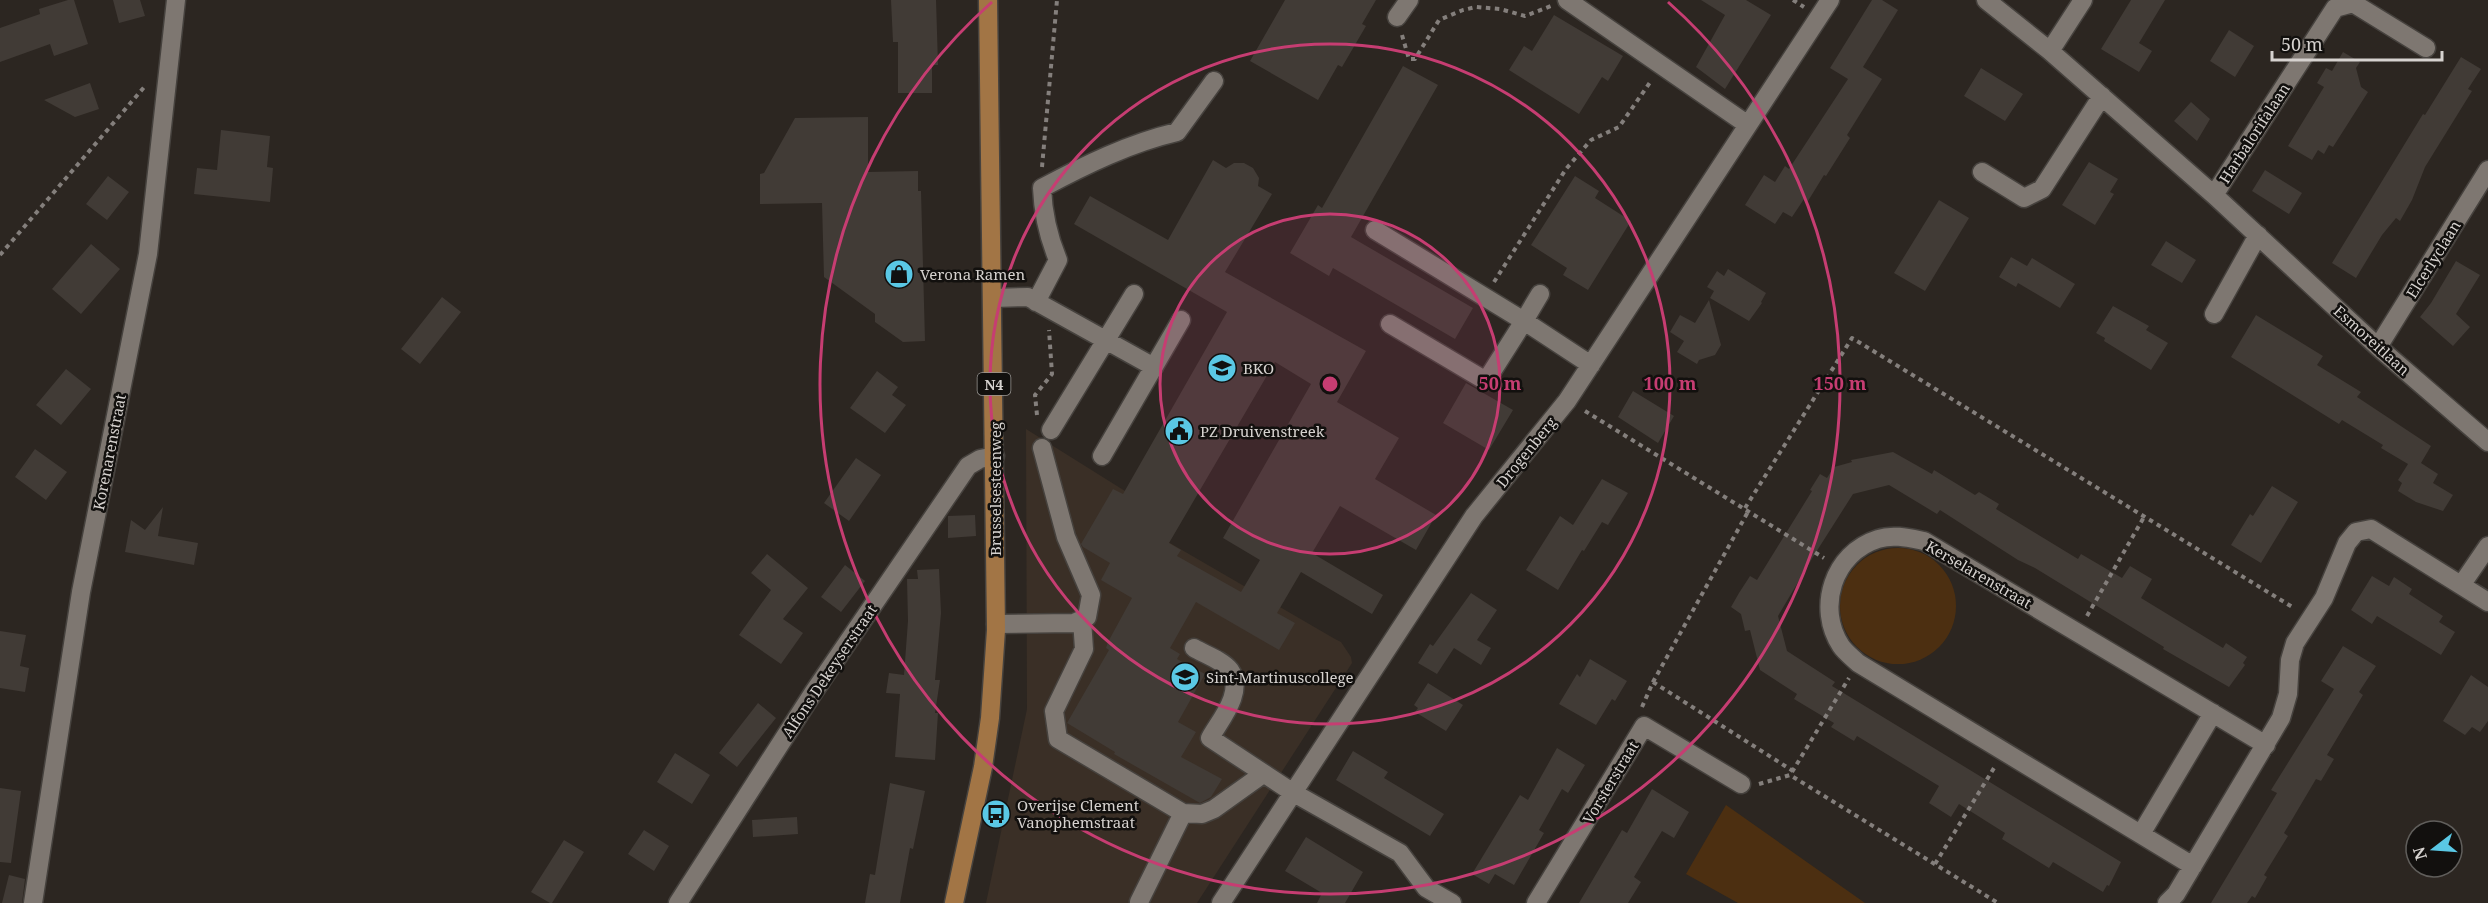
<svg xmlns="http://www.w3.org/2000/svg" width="2488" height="903" viewBox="0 0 2488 903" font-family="'Noto Serif',serif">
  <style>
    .built { fill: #3a2f26 }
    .green { fill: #4c2f11 }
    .building { fill: #413b36; fill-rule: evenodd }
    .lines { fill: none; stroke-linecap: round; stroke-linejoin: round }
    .minor-casing { stroke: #46423e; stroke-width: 21 }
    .major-casing { stroke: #46423e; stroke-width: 21 }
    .path { stroke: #847f7c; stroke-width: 4; stroke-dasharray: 4.5 4.5; stroke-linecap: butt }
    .minor { stroke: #7e7771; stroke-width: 18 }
    .major { stroke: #a27545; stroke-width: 18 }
    .ring { fill: none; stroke: #c63d72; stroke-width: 3 }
    .labels { text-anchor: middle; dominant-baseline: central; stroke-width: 5; stroke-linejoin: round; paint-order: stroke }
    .shield { fill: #12100e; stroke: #9b9895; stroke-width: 1.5 }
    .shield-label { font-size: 14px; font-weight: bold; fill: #d6d2cf }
    .street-label { font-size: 15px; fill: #d6d2cf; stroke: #12100e }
    .poi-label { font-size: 15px; fill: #d6d2cf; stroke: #12100e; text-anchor: start }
    .centre { fill: #c63d72; stroke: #12100e; stroke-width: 3 }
    .ring-label { font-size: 18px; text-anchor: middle; font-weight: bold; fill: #c63d72; stroke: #12100e; stroke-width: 5; stroke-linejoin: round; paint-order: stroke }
  </style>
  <rect width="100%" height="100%" fill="#2c2621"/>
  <!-- built -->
  <path class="built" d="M1026,429L1141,501L1151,532L1335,639L1341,642L1351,657L1352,663L1197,903H986L1027,709Z"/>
  <!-- green -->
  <path class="green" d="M1840 606a58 58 0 1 1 116 0a58 58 0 1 1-116 0Z
    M1726,805L1865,903H1738L1686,874Z"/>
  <!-- building -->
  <path class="building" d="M68,0H74L88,44L54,56L50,44L0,62V28L40,14L39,9Z
    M113,0H140L145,16L119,23Z
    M891,0H936L938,65H932V93H898V42H893Z
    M1285,0H1376L1362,24L1366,26L1342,67L1338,65L1318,100L1250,61Z
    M1701,0H1746L1771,15L1725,89L1696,67L1725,15Z
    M1872,0H1882L1898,10L1863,67L1882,79L1847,135L1850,138L1826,176L1824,175L1808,201L1804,199L1792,217L1783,212L1775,224L1745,205L1764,175L1775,182L1785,166L1789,169L1848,79L1830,68Z
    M2131,0H2165L2139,43L2152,51L2139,72L2101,49Z
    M1554,15L1623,56L1608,81L1602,77L1579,114L1509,70L1524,46L1532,51Z
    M2229,30L2254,46L2235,77L2210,61Z
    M2343,52L2360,62L2356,68L2361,87L2368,92L2333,147L2329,145L2324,154L2318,150L2312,160L2288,146L2324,87L2317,83L2326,68L2332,71Z
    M2461,57L2481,69L2468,89L2472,91L2425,167L2412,200L2400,221L2396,218L2382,235L2356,278L2332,263L2423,114L2425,115Z
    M1403,66L1438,85L1351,237L1473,308L1455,339L1333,268L1329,276L1290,253L1318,205L1322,208Z
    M1981,68L2023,94L2005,121L1964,96Z
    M90,83L99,109L75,117L44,100Z
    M2191,102L2210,119L2197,141L2174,121Z
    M868,117V172L918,171V191H921L925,341L903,342L875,322V314L824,277L822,203L760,204V174L764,173L795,118Z
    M221,130L270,136L267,167L273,168L270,202L194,194L197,168L217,170Z
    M1213,160L1226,168L1234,163H1244L1253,168L1259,178L1258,186L1272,194L1225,272L1366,351L1337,402L1399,438L1375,479L1436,515L1416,550L1340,506L1312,553L1383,595L1372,614L1301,572L1277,613L1295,623L1279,650L1196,602L1170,648L1180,654L1177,659L1205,674L1178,722L1196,732L1181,757L1222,779L1211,797L1200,803L1114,754L1115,752L1067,723L1109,650L1106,648L1108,642L1132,598L1101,580L1110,563L1083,547L1081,544L1113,489L1123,494L1227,312L1074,224L1090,196L1168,240ZM1275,362L1311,384L1223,538L1260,560L1241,592L1177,556L1181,550L1169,543Z
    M2089,162L2118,179L2110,192L2114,194L2095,225L2062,205Z
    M2265,170L2302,193L2289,214L2252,191Z
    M108,176L129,192L107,220L86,204Z
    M1575,176L1599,191L1595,198L1631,221L1588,290L1563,275L1567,268L1531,245Z
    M1939,200L1969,218L1925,291L1894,273Z
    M2166,241L2196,260L2182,283L2151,265Z
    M91,244L120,269L81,314L52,289Z
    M2011,257L2027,266L2032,258L2075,284L2060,308L2018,283L2016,287L1999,277Z
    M2456,261L2480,275L2456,314L2470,327L2453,346L2420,317L2431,303Z
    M1728,269L1766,293L1761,302L1762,303L1749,321L1710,298L1714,291L1707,287L1717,271L1724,276Z
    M442,297L461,312L420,364L401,349Z
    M1709,300L1721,345L1715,355L1699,360L1697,364L1677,352L1684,341L1670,332L1680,315L1695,323Z
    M2113,306L2149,326L2146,330L2168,343L2151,370L2104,341L2105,338L2096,333Z
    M2256,315L2323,356L2317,365L2361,392L2357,397L2431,446L2421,463L2438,474L2433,483L2453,495L2443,511L2416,502L2398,491L2402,483L2398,480L2408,464L2381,448L2383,445L2342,420L2339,424L2231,357Z
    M66,369L91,389L61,425L36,405Z
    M877,371L898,387L892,395L906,405L885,433L850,408Z
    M1466,383L1513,410L1489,450L1443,423Z
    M1633,391L1674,416L1658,443L1618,417Z
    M35,449L67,472L46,500L15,477Z
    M1893,452L1932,474L1934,470L1975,495L1979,492L1999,504L1996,509L2078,559L2081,554L2122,578L2130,566L2152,579L2141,598L2223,648L2226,643L2247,657L2243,663L2245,665L2229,687L2163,649L2164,647L2035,568L2018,560L1940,510L1937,514L1889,485L1853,494L1813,557L1778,616L1787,651L1835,682L1832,686L2121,862L2109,886L2107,885L2103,892L2053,862L2049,868L2002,839L2005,833L1959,804L1951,817L1929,803L1939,786L1857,736L1854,741L1831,727L1834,723L1794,699L1797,694L1760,670L1750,630L1745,631L1741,614L1731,607L1739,593L1750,576L1757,580L1812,491L1810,490L1820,474L1827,478L1834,467L1852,462L1851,460Z
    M856,458L881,475L849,521L824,503Z
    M1602,479L1628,493L1608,525L1602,522L1584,551L1582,550L1558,590L1526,570L1560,516L1573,525Z
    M2272,486L2298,502L2261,563L2231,545L2250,514L2253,516Z
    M163,507L158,536L198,543L194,565L125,552L131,520L145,530Z
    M975,515L976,536L948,538V516Z
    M767,554L808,588L783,619L803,633L781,664L739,635L771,590L751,573Z
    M845,565L865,581L841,612L821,597Z
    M939,569L941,613L935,680H940L935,713H938L935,760L895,757L900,694L886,693L889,673L904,675L908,621L907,579H918L917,570Z
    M2372,576L2389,586L2394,577L2412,589L2409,594L2443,616L2439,622L2455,632L2441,655L2377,616L2372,624L2351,610Z
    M1471,593L1497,610L1477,640L1491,648L1481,665L1454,648L1437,674L1418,663L1430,644L1433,646Z
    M0,631L26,635L20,666L29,668L25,692L0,688Z
    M2343,646L2376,666L2359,692L2363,695L2327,755L2334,759L2321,781L2316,779L2284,833L2288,836L2264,875L2267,877L2255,898L2252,896L2247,903H2211L2277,793L2271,790L2334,689L2321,681Z
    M1590,659L1627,681L1615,701L1612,699L1596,725L1559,704L1577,674L1580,677Z
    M2471,675L2488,687V721L2480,732L2472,727L2465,735L2443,721Z
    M1428,683L1463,705L1446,731L1415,712L1418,708L1414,705Z
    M758,703L776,718L737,767L719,753Z
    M1557,748L1585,765L1568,793L1562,789L1539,830L1544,833L1514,885L1495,874L1489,884L1472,874L1520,795L1528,800Z
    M1353,751L1388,772L1384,778L1444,814L1430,836L1336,780Z
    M675,753L710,775L692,804L657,782Z
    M890,783L925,791L913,849L910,848L900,903H865L870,874L875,875Z
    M0,788L21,791L11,863L0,862Z
    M1652,789L1689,812L1674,838L1662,831L1634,877L1641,882L1628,903H1579L1622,830L1627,833Z
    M797,817L798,834L753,837L752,820Z
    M644,830L669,846L654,871L628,854Z
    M1306,837L1363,872L1345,903H1317L1322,893L1285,871Z
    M564,840L584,852L552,903H550L531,892Z
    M9,875L25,879L22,903H2Z"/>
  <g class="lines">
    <!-- minor casing -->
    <g class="minor-casing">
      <path id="minor" d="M1567,0L1748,125
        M1986,0L2050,51L2214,195L2378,347L2488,442
        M1397,17L1409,0
        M2050,51L2083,0
        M1982,172L2024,198L2042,189L2102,96
        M2214,195L2335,8L2353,3L2426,48
        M1375,230L1524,321L1540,294
        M993,298L1028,297L1154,367
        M1036,302L1058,260C1048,236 1043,214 1042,188C1085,165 1130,143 1177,132L1214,81
        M2214,314L2258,235
        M1390,324L1486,381L1524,321L1591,365
        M2378,347L2488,170
        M1051,430L1134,294
        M1102,456L1181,320
        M2462,584L2488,546
        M1082,620L1084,649L1054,711L1058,739L1183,813L1139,902
        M996,624L1074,623L1087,617L1091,595L1066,537L1042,448
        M1194,648C1204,654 1222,660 1230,670C1245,692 1220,720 1210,738L1292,792L1400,853L1426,888L1452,903
        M1183,813L1202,814L1214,809L1263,774
        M2141,834L2213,713
        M2193,866L1858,663C1853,658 1845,652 1841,646C1816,608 1833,553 1878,539C1893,534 1909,538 1924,541L2266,745
        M33,903L81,592L148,254L176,0
        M678,903L813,693L968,466L980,459L995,456
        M1221,903L1474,516L1567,401L1830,0
        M1536,903L1644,726L1741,784
        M2167,903L2176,894L2281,718L2288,694L2290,660L2295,643L2324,598L2347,543L2356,532L2371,529L2488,602"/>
    </g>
    <!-- major casing -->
    <g class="major-casing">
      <path id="major" d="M954,903L983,767L990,718L996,630L988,0"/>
    </g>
    <!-- path -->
    <path class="path" d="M1793,0L1804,7
      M1402,35L1409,59H1415L1439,20L1463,10L1476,7L1500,9L1525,16L1551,6
      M1042,167L1057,0
      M0,255L146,85
      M1494,282L1566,169L1591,140L1619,127L1651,81
      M1585,411L1824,558
      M1037,415L1035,395L1052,374L1049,330
      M1745,508L1852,338L2294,608
      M2087,616L2144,517
      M1653,682L1793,771
      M1642,707L1653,682L1749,510
      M1792,772L1849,678
      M1759,784L1790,775L1998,903
      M1935,864L1994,768"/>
    <!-- minor -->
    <use href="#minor" class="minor"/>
    <!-- major -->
    <use href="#major" class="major"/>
  </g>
  <!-- distance rings -->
  <circle cx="1330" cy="384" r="170" fill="#c63d72" fill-opacity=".12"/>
  <g class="ring">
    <circle cx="1330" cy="384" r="170"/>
    <circle cx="1330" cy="384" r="340"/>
    <path d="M1668 2A510 510 0 1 1 992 2"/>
  </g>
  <!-- icons -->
  <defs>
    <g id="shop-disc" transform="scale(1.5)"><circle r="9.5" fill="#5ac8e5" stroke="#12100e"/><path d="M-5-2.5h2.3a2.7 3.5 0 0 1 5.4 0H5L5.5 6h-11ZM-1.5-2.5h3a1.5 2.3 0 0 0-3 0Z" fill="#111"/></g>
    <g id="school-disc" transform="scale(1.5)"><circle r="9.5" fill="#5ac8e5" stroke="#12100e"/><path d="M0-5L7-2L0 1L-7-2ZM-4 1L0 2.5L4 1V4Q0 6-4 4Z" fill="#111"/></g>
    <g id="civic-disc" transform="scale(1.5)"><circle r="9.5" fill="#5ac8e5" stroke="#12100e"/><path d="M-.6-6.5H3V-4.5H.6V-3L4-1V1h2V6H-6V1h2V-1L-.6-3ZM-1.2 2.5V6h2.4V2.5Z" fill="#111"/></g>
    <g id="bus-disc" transform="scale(1.5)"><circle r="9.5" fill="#5ac8e5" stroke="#12100e"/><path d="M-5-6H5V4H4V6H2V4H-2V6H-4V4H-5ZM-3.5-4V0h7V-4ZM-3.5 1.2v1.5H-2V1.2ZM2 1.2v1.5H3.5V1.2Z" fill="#111"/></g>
  </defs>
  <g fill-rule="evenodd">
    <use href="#shop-disc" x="899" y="274"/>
    <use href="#school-disc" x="1222" y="368"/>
    <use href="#civic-disc" x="1179" y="431"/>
    <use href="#school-disc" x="1185" y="677"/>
    <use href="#bus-disc" x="996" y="814"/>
  </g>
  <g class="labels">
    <!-- shield labels -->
    <rect class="shield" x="977.5" y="373" width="33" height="22" rx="4.5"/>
    <g class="shield-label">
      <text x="994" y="384">N4</text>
    </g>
    <!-- street labels -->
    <g class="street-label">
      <text transform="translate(2254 133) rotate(-57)">Harbalorifalaan</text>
      <text transform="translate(2433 259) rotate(-58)">Elcerlyclaan</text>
      <text transform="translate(2372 340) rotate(42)">Esmoreitlaan</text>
      <text transform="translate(109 452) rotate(-79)">Korenarenstraat</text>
      <text transform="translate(1526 452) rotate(-51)">Drogenberg</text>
      <text transform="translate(995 489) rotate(-90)">Brusselsesteenweg</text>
      <text transform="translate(1979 574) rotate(30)">Kerselarenstraat</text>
      <text transform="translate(829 671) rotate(-56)">Alfons Dekeyserstraat</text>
      <text transform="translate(1610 782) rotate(-59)">Vorsterstraat</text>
    </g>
    <!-- poi labels -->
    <g class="poi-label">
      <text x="920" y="274">Verona Ramen</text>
      <text x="1243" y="368">BKO</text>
      <text x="1200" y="431">PZ Druivenstreek</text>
      <text x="1206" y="677">Sint-Martinuscollege</text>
      <text x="1017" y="805">Overijse Clement<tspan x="1017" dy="17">Vanophemstraat</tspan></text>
    </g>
  </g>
  <circle cx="1330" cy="384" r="9" class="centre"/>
  <g class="ring-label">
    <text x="1500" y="390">50 m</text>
    <text x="1670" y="390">100 m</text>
    <text x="1840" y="390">150 m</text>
  </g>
  <!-- north arrow -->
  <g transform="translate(2434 849) rotate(253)"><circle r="28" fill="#12100e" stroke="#605e5b" stroke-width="1.5"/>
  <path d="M0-4.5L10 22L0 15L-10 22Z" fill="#5ac8e5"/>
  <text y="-9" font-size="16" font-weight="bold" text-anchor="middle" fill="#d6d2cf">N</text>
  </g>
  <!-- scale -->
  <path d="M2272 51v9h170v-9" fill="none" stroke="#d6d2cf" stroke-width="3"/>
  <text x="2281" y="51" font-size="18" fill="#d6d2cf" stroke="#12100e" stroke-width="4.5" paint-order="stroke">50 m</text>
</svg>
